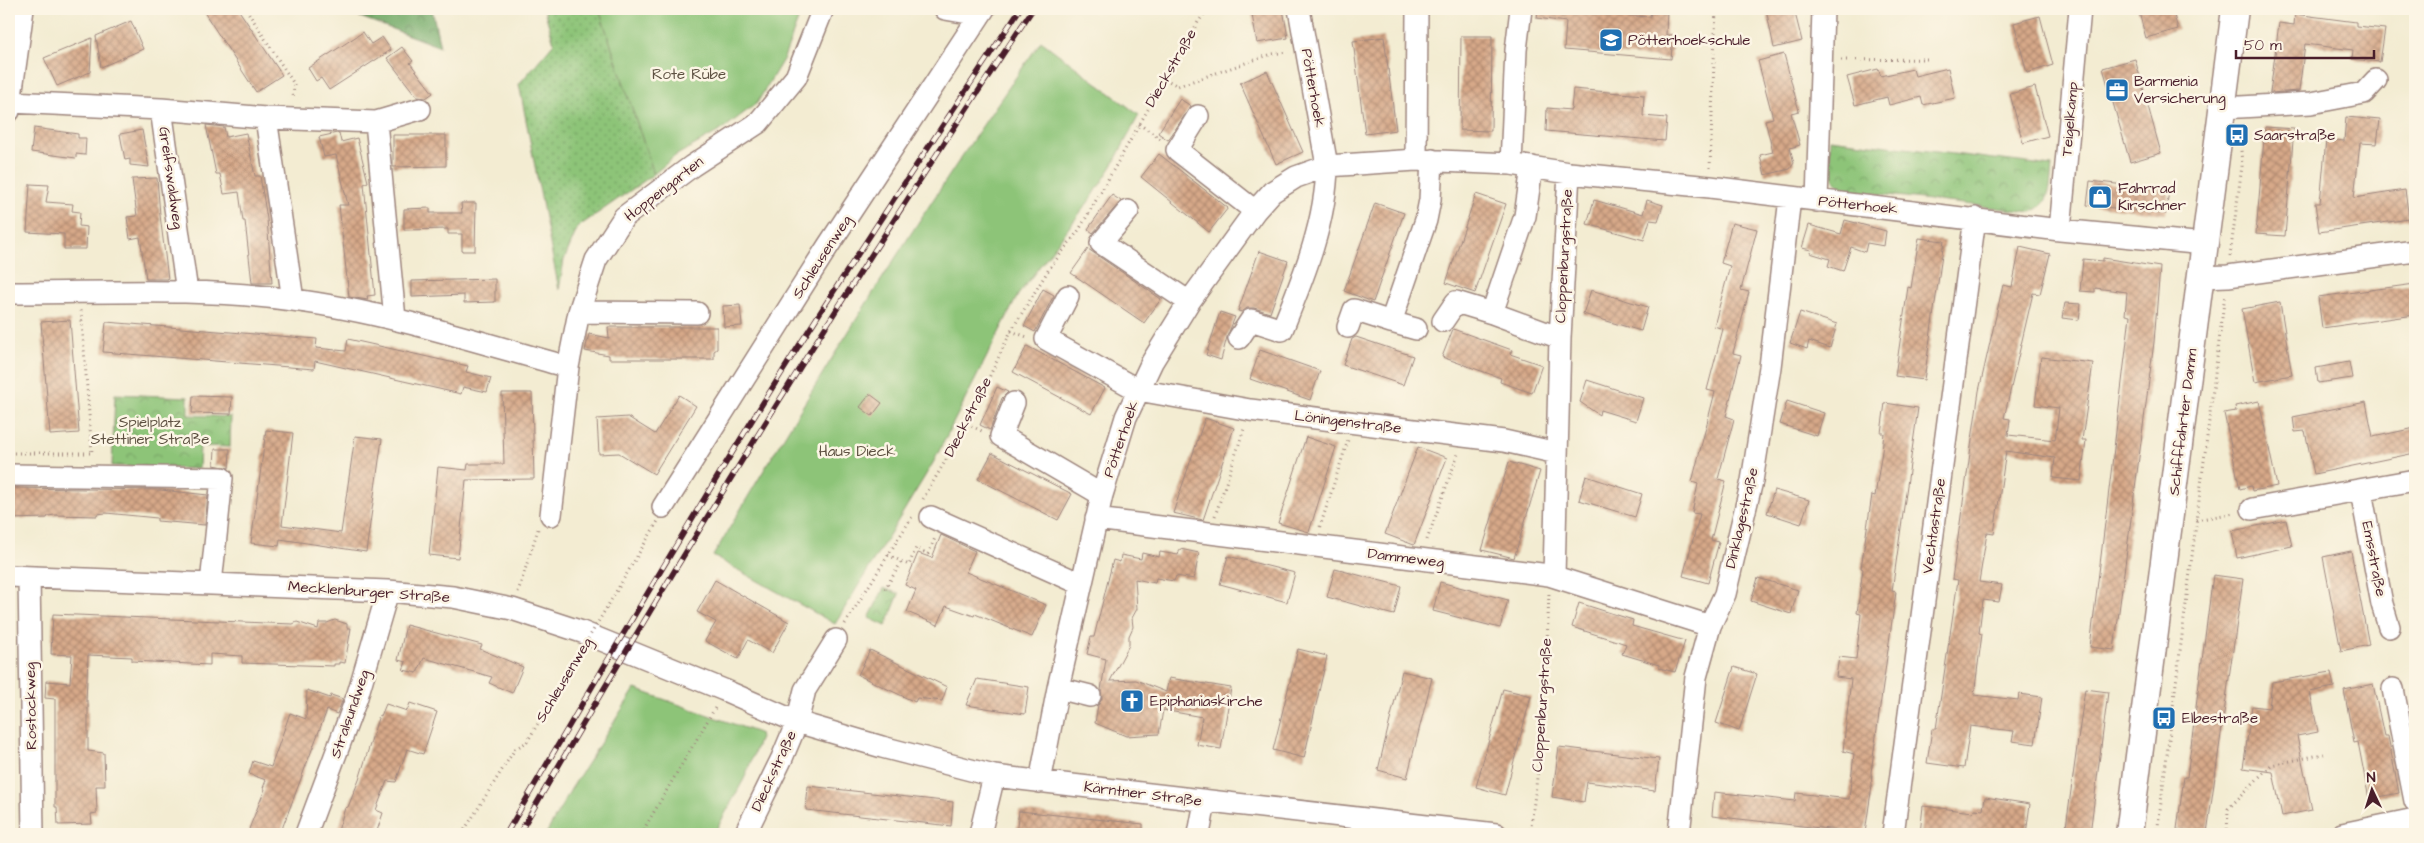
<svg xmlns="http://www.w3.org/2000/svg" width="2424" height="843" viewBox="0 0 2424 843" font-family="'Architects Daughter',sans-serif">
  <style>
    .grass { fill: url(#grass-dots); stroke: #6c7252 }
    .forest { fill: url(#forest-crowns); stroke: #5e644a }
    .park { fill: url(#park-crowns); stroke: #6c7252 }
    .garden { fill: #8dc478; stroke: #6c7252 }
    .building { fill: url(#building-cross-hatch) }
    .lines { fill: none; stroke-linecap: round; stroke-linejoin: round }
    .minor-casing { stroke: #9e867e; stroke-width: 24 }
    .major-casing { stroke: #9e867e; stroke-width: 29 }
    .path { stroke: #9e867e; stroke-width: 3; stroke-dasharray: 1 4; stroke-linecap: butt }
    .minor { stroke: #fff; stroke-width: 21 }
    .major { stroke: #fff; stroke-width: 26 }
    .rail-casing { stroke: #4a1f2b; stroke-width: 5.5 }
    .rail { stroke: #fcf5e5; stroke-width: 4; stroke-dasharray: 11; stroke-linecap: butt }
    .path-bridge { stroke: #9e867e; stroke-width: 3; stroke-dasharray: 1 4; stroke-linecap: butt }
    .labels { text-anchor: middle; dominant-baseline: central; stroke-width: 5; stroke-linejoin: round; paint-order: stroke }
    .poi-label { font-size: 15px; fill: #4a1f2b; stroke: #fcf5e5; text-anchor: start }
    .street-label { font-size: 15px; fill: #4a1f2b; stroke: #fcf5e5 }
    .park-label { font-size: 15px; fill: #5e5142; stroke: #fcf5e5 }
  </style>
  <defs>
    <pattern id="grass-dots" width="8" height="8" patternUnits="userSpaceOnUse" patternTransform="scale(1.25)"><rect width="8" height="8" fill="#8dc478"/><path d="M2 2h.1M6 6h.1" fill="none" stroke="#759f63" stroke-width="1.8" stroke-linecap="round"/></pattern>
    <pattern id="forest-crowns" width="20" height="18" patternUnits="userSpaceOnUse" patternTransform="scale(1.25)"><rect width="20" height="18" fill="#72aa68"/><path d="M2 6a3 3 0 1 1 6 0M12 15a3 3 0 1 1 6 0" fill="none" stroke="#608a56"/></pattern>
    <pattern id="park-crowns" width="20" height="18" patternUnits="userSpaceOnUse" patternTransform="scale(1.25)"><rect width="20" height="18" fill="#8dc478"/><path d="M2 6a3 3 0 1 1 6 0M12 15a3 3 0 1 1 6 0" fill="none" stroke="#759f63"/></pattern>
    <pattern id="building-cross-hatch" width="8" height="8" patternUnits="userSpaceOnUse" patternTransform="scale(1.25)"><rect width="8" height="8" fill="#d7a989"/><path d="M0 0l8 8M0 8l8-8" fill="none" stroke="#b08970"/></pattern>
  </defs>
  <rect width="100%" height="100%" fill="#fcf5e5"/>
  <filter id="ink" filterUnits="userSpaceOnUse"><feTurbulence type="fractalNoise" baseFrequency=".02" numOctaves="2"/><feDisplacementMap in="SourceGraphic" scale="10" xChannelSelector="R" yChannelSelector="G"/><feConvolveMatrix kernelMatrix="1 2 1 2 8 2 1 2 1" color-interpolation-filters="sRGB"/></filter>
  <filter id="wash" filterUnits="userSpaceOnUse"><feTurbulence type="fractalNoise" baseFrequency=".0096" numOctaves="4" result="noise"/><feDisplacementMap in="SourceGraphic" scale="20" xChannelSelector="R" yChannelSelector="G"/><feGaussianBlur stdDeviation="1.12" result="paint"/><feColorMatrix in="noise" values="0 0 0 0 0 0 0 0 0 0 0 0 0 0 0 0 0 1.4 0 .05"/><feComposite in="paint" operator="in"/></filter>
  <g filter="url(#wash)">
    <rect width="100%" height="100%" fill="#f3ecd2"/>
    <!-- grass -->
    <path class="grass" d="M544,9H599L654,174L578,227L564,260L559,290L519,84L554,43Z"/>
    <!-- forest -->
    <path class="forest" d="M339,9H432L440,47Z"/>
    <!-- park -->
    <path class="park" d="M1830,139L2052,166C2050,185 2052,204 2031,212L1846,190C1825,180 1830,158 1830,139Z
      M115,394L188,397V415L231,417L230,447L200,446L199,469L112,466Z
      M884,588L899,594L886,626L869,618Z"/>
    <!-- garden -->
    <path class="garden" d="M599,9H802L784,58L757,103L723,129L675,156L654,174Z
      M1041,41L1139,115L1112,166L1092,197L1018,295L933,463L835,624L713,556C816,380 924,207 1041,41Z
      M635,689L759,733L760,738L744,779L714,834H546L571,789Z"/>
    <g id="blocks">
      <!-- building -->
      <path class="building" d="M202,9H238L282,75L256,92Z
        M1251,9H1283L1288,38L1257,43Z
        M1538,9H1607L1606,14L1650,17L1651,9H1667L1666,35H1673L1671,59L1564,50L1566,22L1537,18Z
        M1766,9H1794L1802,41L1774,48Z
        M2138,9H2172L2178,29L2146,38Z
        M2295,14L2356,22V26L2385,29L2380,62L2352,59L2353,50L2305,44L2299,91L2270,93L2279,23L2294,25Z
        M2040,16L2053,65L2027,73L2014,23Z
        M131,21L143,49L101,67L96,36Z
        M363,32L371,44L382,37L391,50L329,90L321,78L316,81L308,68Z
        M1461,36H1492L1491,131L1460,130Z
        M1384,37L1396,130L1365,134L1353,41Z
        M92,38L90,72L57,86L44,58Z
        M402,47L413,61L410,63L433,93L426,98L417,97L387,58Z
        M1784,54L1799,111L1791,113L1800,145L1790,148L1794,163L1790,169L1765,175L1760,155L1773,152L1765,120L1773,118L1758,61Z
        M2135,59L2161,153L2130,162L2103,68Z
        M1948,68L1955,98L1923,105L1921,97L1889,105L1887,97L1855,105L1847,77L1878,69L1881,76L1913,69L1915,76Z
        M1267,71L1303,152L1276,164L1240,83Z
        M2035,87L2048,136L2023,143L2010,94Z
        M1573,89L1644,95L1643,116L1667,118L1665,141L1546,131L1547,108L1571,110Z
        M1180,99L1191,106L1168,140L1158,133Z
        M2346,117L2380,120L2377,144L2360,143L2354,198L2405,190L2409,219L2319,232L2315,203H2320L2326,139L2344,141Z
        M206,125L224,127L226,137L246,133L255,176H260L267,219L272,283H252L245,221H243L239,192L224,194L220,174H216Z
        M2265,127L2294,129L2285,236L2256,234Z
        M34,128L78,134V138H86L85,155L76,154V158L31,152Z
        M142,130L149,167L130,165V159L125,160L120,134Z
        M337,133H339L341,142L357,138L368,182L364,184L375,295L367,296L368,300L349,297L339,205H348L336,155L324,157L319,137Z
        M393,135H446V166L393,167Z
        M1159,154L1228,208L1209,232L1141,177Z
        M157,178L160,215L168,279H146L140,237L130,239L127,217L137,216L132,179Z
        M2090,181L2169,190L2166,214L2087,205Z
        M30,184L49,185L46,202L73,204L72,211L80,212L79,226L87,227L86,249H64V234L27,232Z
        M1476,194L1506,204L1475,293L1446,283Z
        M1112,195L1121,201L1093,233L1088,229Z
        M1594,200L1643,214L1647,200L1663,205L1658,221L1650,220L1644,240L1587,224Z
        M461,203H476L475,251H462V234H448V229L404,230V209L430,208V213H462Z
        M1375,203L1404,213L1373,302L1344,291Z
        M1845,220L1886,231L1884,246L1867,243L1865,252L1851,247L1843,271L1828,266L1830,259L1810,253L1811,250L1802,248L1809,225L1841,234Z
        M1732,223L1757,229L1741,290L1749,292L1733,353L1741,355L1726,416L1734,419L1718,479L1726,481L1711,540L1719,542L1708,583L1683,576L1700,514L1692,513L1698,484L1692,482L1715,392L1707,390L1723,329L1714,326L1730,266L1721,263Z
        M1919,238L1944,241L1924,380L1895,376L1908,287L1911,288Z
        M2020,247L2050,254L2040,294L2033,293L2004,418L2010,419L2008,435L2055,440L2059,408L2035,405L2041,357L2093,363L2082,440H2086L2081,481L2053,478L2055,458L2006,451L1994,534L1987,533L1979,582L2002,585L1999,602L1983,600L1979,633L1982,634L1974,695L2018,700L2019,694L2042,697L2035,744L2012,741L2014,731L1970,726L1964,768L1927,763L1932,729H1936L1958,580L1952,579L1979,391L2003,285L2012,287Z
        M1088,249L1161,299L1144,323L1071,273Z
        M1259,251L1288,261L1270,313L1254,308H1247L1242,312L1238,311Z
        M2103,258L2160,267L2154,342L2114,650L2090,647L2130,316L2125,315L2127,292L2095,288V292L2080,291L2083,259L2103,261Z
        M495,279V302L464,303V295L412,297V281Z
        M2415,284V315L2322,328L2318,297Z
        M1043,289L1054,295L1035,332L1024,326Z
        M1591,290L1648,307L1641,331L1583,314Z
        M2280,302L2292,375L2255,382L2242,309Z
        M2065,303L2081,304L2079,320L2062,318Z
        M740,305L742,326L724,327L723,306Z
        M1220,312L1235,317L1227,337L1221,360L1206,355Z
        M1800,312L1837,324L1830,348L1809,341L1807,349L1790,343Z
        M70,320L79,433L50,435L41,322Z
        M106,322L317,339L316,348L346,351L348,339L468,366L466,372L491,378L487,392L463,387L461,394L315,361L314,369L103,352Z
        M608,327H717V349L714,351V359H609V355L585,351L589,334L609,338Z
        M1453,329L1512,350L1510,354L1542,365L1532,393L1500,382L1501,378L1442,357Z
        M1356,337L1413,356L1403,385L1343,365L1352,339Z
        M1027,346L1105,388L1091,414L1013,372Z
        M1260,350L1320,371L1310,400L1250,379Z
        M2349,362L2352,378L2318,383L2316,368Z
        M1587,380L1643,398L1636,421L1600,410L1599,415L1580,402Z
        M997,387L1008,392L1002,398L990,430L980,425Z
        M502,393H532L534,479L466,480L458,558L429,555L438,467L467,470L468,464H504Z
        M870,394L882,403L872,416L860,407Z
        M679,395L696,406L654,474L619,453L599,454L597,419L628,417L655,434Z
        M193,396L232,397L231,414L192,413Z
        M1787,401L1824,413L1817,436L1780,424Z
        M2259,401L2277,486L2252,491L2251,486L2240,489L2224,413L2236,411L2235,406Z
        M2366,402L2373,437L2415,428V453L2314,474L2305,431L2295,432L2293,417Z
        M1885,403L1918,408L1892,591L1896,592L1871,772L1872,785L1865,833L1712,816L1714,792L1795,801L1796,793L1849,799L1854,754L1843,751L1851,679L1836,677L1839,657L1856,659L1861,614L1857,613L1863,569L1861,568L1872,495L1875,496L1882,451L1884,433H1881Z
        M1205,418L1234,428L1203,520L1173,513Z
        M266,430L293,433L282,525L341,533L355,436L382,439L366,552L280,539L279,546L251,543Z
        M1306,437L1336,447L1309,532L1278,523Z
        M1418,447L1447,458L1414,545L1385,534Z
        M215,449H230L229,468L214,465Z
        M992,453L1072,494L1058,520L978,479Z
        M1509,462L1540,471L1514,558L1482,550Z
        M1586,476L1642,494L1635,517L1579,500Z
        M9,488L161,490L208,495L205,525L157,521V518L106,513L97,514V516L55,515L48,516L47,518L9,519Z
        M1774,490L1809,500L1801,524L1767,513Z
        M2286,520L2292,546L2237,558L2232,531Z
        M941,535L975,551L966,572L1046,605L1032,637L975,614L974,616L946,606L938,625L907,612L916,590L905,585L918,553L932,558Z
        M1180,549L1199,553L1194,579L1176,576L1174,581L1156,578L1155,583L1135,579L1137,609L1132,618L1133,627L1129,636V645L1110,681L1136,680L1166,692L1169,678L1231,688L1221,749L1197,745L1202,717L1163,710L1159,734L1126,736L1095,723L1098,705L1102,699L1101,690L1106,659L1087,654L1091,637H1094L1113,560L1120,562L1121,555L1141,559L1142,553L1159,557L1160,552L1178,555Z
        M2351,551L2369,645L2341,651L2323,557Z
        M1228,556L1295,573L1287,602L1220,584Z
        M1335,569L1401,586L1394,615L1327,597Z
        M2213,575L2243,579L2207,833L2177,829L2184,777H2187Z
        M1758,578L1798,590L1791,614L1751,601Z
        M715,580L789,622L772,653L748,640L738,659L705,641L716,622L697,612Z
        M1440,582L1508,600L1500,628L1433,611Z
        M1579,603L1633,620L1632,626L1685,641L1675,672L1659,668V665L1622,654L1626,644L1572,627Z
        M53,614L266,623L293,624L297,622L318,629L319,623H327L335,620L347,624V628H351L345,663L339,662V664H334V666L242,663V656L210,654V665L132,661V657L88,655L86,701H88V751L104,753L105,786H96L97,813L91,814L92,824L58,825L57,807H55V699L45,698L46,681L70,683L72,655L51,654Z
        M406,625L482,645L480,649L523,667L512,693L489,683L492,677L424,658L417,673L403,670L406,662L398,660Z
        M1298,649L1327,656L1304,758L1273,750Z
        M870,650L947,687L942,701L917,698L915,702L858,675Z
        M1734,667L1757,674L1739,731L1716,723Z
        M1402,671L1432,678L1407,778L1378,770Z
        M2331,672L2334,687L2310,692L2318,732L2297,736L2312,810L2282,816L2273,772L2243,768L2252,706L2269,708L2272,682Z
        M977,679L1029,687L1025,714L966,705Z
        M2373,684L2384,736H2388L2399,793L2369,799L2358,742L2354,743L2344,690Z
        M1503,689L1531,696L1505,795L1476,787Z
        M2085,689L2108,692L2090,834H2065Z
        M307,690L330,698L331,695L343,699L337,714L327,710L280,834H261L249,829L265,789L263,788L266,780L249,774L253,761L271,767L290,713L306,719Z
        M410,703L437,712L423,754L407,749L396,782L387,781L376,810L383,813L376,834H337L345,808L348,807L359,780L379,715L381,716L386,704L407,711Z
        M1559,747L1659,759L1655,791L1587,782L1584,802L1552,797Z
        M808,786L953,802L951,826L806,810Z
        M1985,797L2030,804L2026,834H1920L1923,806L1973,812L1974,809L1983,810Z
        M1019,811L1143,824V834H1016Z"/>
    </g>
  </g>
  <g filter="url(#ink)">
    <use href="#blocks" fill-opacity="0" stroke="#9e867e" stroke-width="1"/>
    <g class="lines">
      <!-- minor casing -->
      <g class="minor-casing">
        <path id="minor" d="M945,9L980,15
          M10,102L161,109L266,118L376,122L420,109
          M2222,108L2311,103L2364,93L2376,80
          M161,109L187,292
          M9,111L23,9
          M1198,116L1177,150L1255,211
          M266,118L293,300
          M376,122L395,319
          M1416,160L1417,9
          M1511,164L1516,50L1521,9
          M1817,201L1823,9
          M1128,211L1101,243L1189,302
          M2060,230L2080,9
          M2201,277L2228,276L2415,251
          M9,293C103,293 199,287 293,300C386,312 478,342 568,367
          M1068,296L1046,339L1138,390L1250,410L1504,441L1557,453
          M579,312L697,313
          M1492,313L1560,338
          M1443,321L1456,302L1492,313L1525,216L1532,167
          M1391,322L1416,329
          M1348,327L1354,310L1391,322L1426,220L1430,200L1432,160
          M1239,338L1251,320L1282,330C1303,278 1326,223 1327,166L1299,9
          M1014,403L1001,436L1102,495
          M9,475L222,478L211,584
          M2361,491L2382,604L2389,627
          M663,507L828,246L984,9
          M2252,509L2415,480
          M551,515L568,367L579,312L596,260L624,217L692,166L758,123L796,77L823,9
          M931,517L1081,584
          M1096,519L1549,575L1710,626
          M9,576L388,591L453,597L512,609L582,632L724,690L797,722L882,747L994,776L1496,834
          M1554,576L1560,338L1569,173
          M29,577L33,834
          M1058,688L1090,696
          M2393,689L2415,801
          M1040,782L1058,688L1102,495L1126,417L1152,362L1189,302L1255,211L1272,192L1296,177L1327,166L1416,160L1511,164L1569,173L1710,187L2060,230L2205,244
          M306,834L357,697L388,591
          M745,834L782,758L797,722L805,690L836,640
          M980,834L994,776
          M1199,834L1205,802
          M1679,834L1696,677L1710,626L1725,594L1752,481L1770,367L1790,198
          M1893,834L1975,218
          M2342,834L2415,819"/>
      </g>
      <!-- major casing -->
      <g class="major-casing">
        <path id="major" d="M2129,834L2235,9"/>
      </g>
      <!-- path -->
      <path class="path" d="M246,9L294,84L293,99
        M1841,60L1928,59
        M1165,79L1178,86L1272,54L1287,52
        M1139,124L1162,140
        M1710,168L1716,9
        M2230,256L2242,166L2241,150
        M1011,331L1027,337
        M967,424L984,432
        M9,453H92L81,310
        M923,499L967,424L1011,331L1049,269L1079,230L1198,22L1208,9
        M1215,516L1244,429
        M2196,520L2234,513
        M1320,527L1348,440
        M1427,540L1458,454
        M888,555L909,565L916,548L928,554L935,538
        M885,589L902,561
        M518,592L538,529
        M845,624L912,517
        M462,834L515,749L527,742
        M641,834L715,708
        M1530,834L1544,722L1549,593
        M2157,834L2225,294
        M2227,834L2228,809L2271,765L2324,754"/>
      <!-- minor -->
      <use href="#minor" class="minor"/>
      <!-- major -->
      <use href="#major" class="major"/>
      <!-- rail casing -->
      <g class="rail-casing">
        <path id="rail" d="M506,834C588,693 670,553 756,414C841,277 931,143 1020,9
          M519,834C681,553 852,278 1033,9"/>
      </g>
      <!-- rail -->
      <use href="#rail" class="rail"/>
      <!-- path-bridge -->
      <path class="path-bridge" d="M527,742L658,521"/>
    </g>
  </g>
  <!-- icons -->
  <defs>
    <g id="school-square" transform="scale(1.25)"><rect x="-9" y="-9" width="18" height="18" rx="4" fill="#1f6fb2" stroke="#fcf5e5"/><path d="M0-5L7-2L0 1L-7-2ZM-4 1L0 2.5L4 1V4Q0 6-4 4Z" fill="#fff"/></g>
    <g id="office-square" transform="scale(1.25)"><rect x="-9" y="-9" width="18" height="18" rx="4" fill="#1f6fb2" stroke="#fcf5e5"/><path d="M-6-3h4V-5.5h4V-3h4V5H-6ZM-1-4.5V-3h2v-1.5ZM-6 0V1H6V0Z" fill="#fff"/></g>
    <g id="bus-square" transform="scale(1.25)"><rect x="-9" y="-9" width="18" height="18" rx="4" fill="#1f6fb2" stroke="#fcf5e5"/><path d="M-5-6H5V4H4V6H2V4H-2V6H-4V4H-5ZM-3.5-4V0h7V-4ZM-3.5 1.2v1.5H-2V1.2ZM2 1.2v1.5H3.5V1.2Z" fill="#fff"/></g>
    <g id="shop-square" transform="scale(1.25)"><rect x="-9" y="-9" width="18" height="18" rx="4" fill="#1f6fb2" stroke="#fcf5e5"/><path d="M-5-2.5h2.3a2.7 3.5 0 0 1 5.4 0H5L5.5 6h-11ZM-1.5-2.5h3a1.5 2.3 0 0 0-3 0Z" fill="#fff"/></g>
    <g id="church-square" transform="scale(1.25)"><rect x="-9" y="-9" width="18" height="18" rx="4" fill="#1f6fb2" stroke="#fcf5e5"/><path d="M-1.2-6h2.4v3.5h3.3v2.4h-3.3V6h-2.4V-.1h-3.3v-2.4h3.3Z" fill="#fff"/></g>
  </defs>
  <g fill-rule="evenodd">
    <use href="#school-square" x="1611" y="40"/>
    <use href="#office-square" x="2117" y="90"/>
    <use href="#bus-square" x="2237" y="135"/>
    <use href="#shop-square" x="2100" y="197"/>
    <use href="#church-square" x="1132" y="701"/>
    <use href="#bus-square" x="2164" y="718"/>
  </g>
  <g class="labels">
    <!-- poi labels -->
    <g class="poi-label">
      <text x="1628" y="40">Pötterhoekschule</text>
      <text x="2134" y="81">Barmenia<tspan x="2134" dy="17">Versicherung</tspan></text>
      <text x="2254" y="135">Saarstraße</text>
      <text x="2118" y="188">Fahrrad<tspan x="2118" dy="17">Kirschner</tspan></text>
      <text x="1150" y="701">Epiphaniaskirche</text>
      <text x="2182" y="718">Elbestraße</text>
    </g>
    <!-- street labels -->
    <g class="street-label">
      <text transform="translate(1171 68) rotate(-60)">Dieckstraße</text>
      <text transform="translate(1313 88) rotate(80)">Pötterhoek</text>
      <text transform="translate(2070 119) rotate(-85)">Teigelkamp</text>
      <text transform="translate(171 178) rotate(82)">Greifswaldweg</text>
      <text transform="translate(664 189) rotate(-38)">Hoppengarten</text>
      <text transform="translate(1858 205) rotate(6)">Pötterhoek</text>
      <text transform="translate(1564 256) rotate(-87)">Cloppenburgstraße</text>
      <text transform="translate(822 257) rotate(-57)">Schleusenweg</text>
      <text transform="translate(968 417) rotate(-63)">Dieckstraße</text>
      <text transform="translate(1348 422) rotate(7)">Löningenstraße</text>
      <text transform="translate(2183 422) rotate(-83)">Schifffahrter Damm</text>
      <text transform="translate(1121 439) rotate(-71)">Pötterhoek</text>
      <text transform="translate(1742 518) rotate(-77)">Dinklagestraße</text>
      <text transform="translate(1934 526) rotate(-82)">Vechtastraße</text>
      <text transform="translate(1406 558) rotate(7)">Dammeweg</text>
      <text transform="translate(2374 559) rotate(79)">Emsstraße</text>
      <text transform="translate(369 592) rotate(4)">Mecklenburger Straße</text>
      <text transform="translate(564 680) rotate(-59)">Schleusenweg</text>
      <text transform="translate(1542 705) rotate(-86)">Cloppenburgstraße</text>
      <text transform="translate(31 706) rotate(-91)">Rostockweg</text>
      <text transform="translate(350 714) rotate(-71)">Stralsundweg</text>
      <text transform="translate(774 771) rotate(-65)">Dieckstraße</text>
      <text transform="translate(1143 794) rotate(7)">Kärntner Straße</text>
    </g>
    <!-- park labels -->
    <g class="park-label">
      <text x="689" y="74">Rote Rübe</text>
      <text x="150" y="422">Spielplatz<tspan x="150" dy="17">Stettiner Straße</tspan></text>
      <text x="857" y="451">Haus Dieck</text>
    </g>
  </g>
  <!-- margin -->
  <rect width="2424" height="843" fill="none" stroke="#fcf5e5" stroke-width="30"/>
  <!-- north arrow -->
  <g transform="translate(2372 790) rotate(356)" stroke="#fcf5e5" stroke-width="4" paint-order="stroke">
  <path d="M0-4L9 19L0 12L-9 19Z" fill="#4a1f2b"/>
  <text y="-8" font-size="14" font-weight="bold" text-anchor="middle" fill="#4a1f2b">N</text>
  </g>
  <!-- scale -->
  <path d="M2236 50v8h138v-8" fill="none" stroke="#4a1f2b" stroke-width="2.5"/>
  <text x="2244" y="50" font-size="15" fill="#4a1f2b" stroke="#fcf5e5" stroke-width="4" paint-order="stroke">50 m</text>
</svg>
